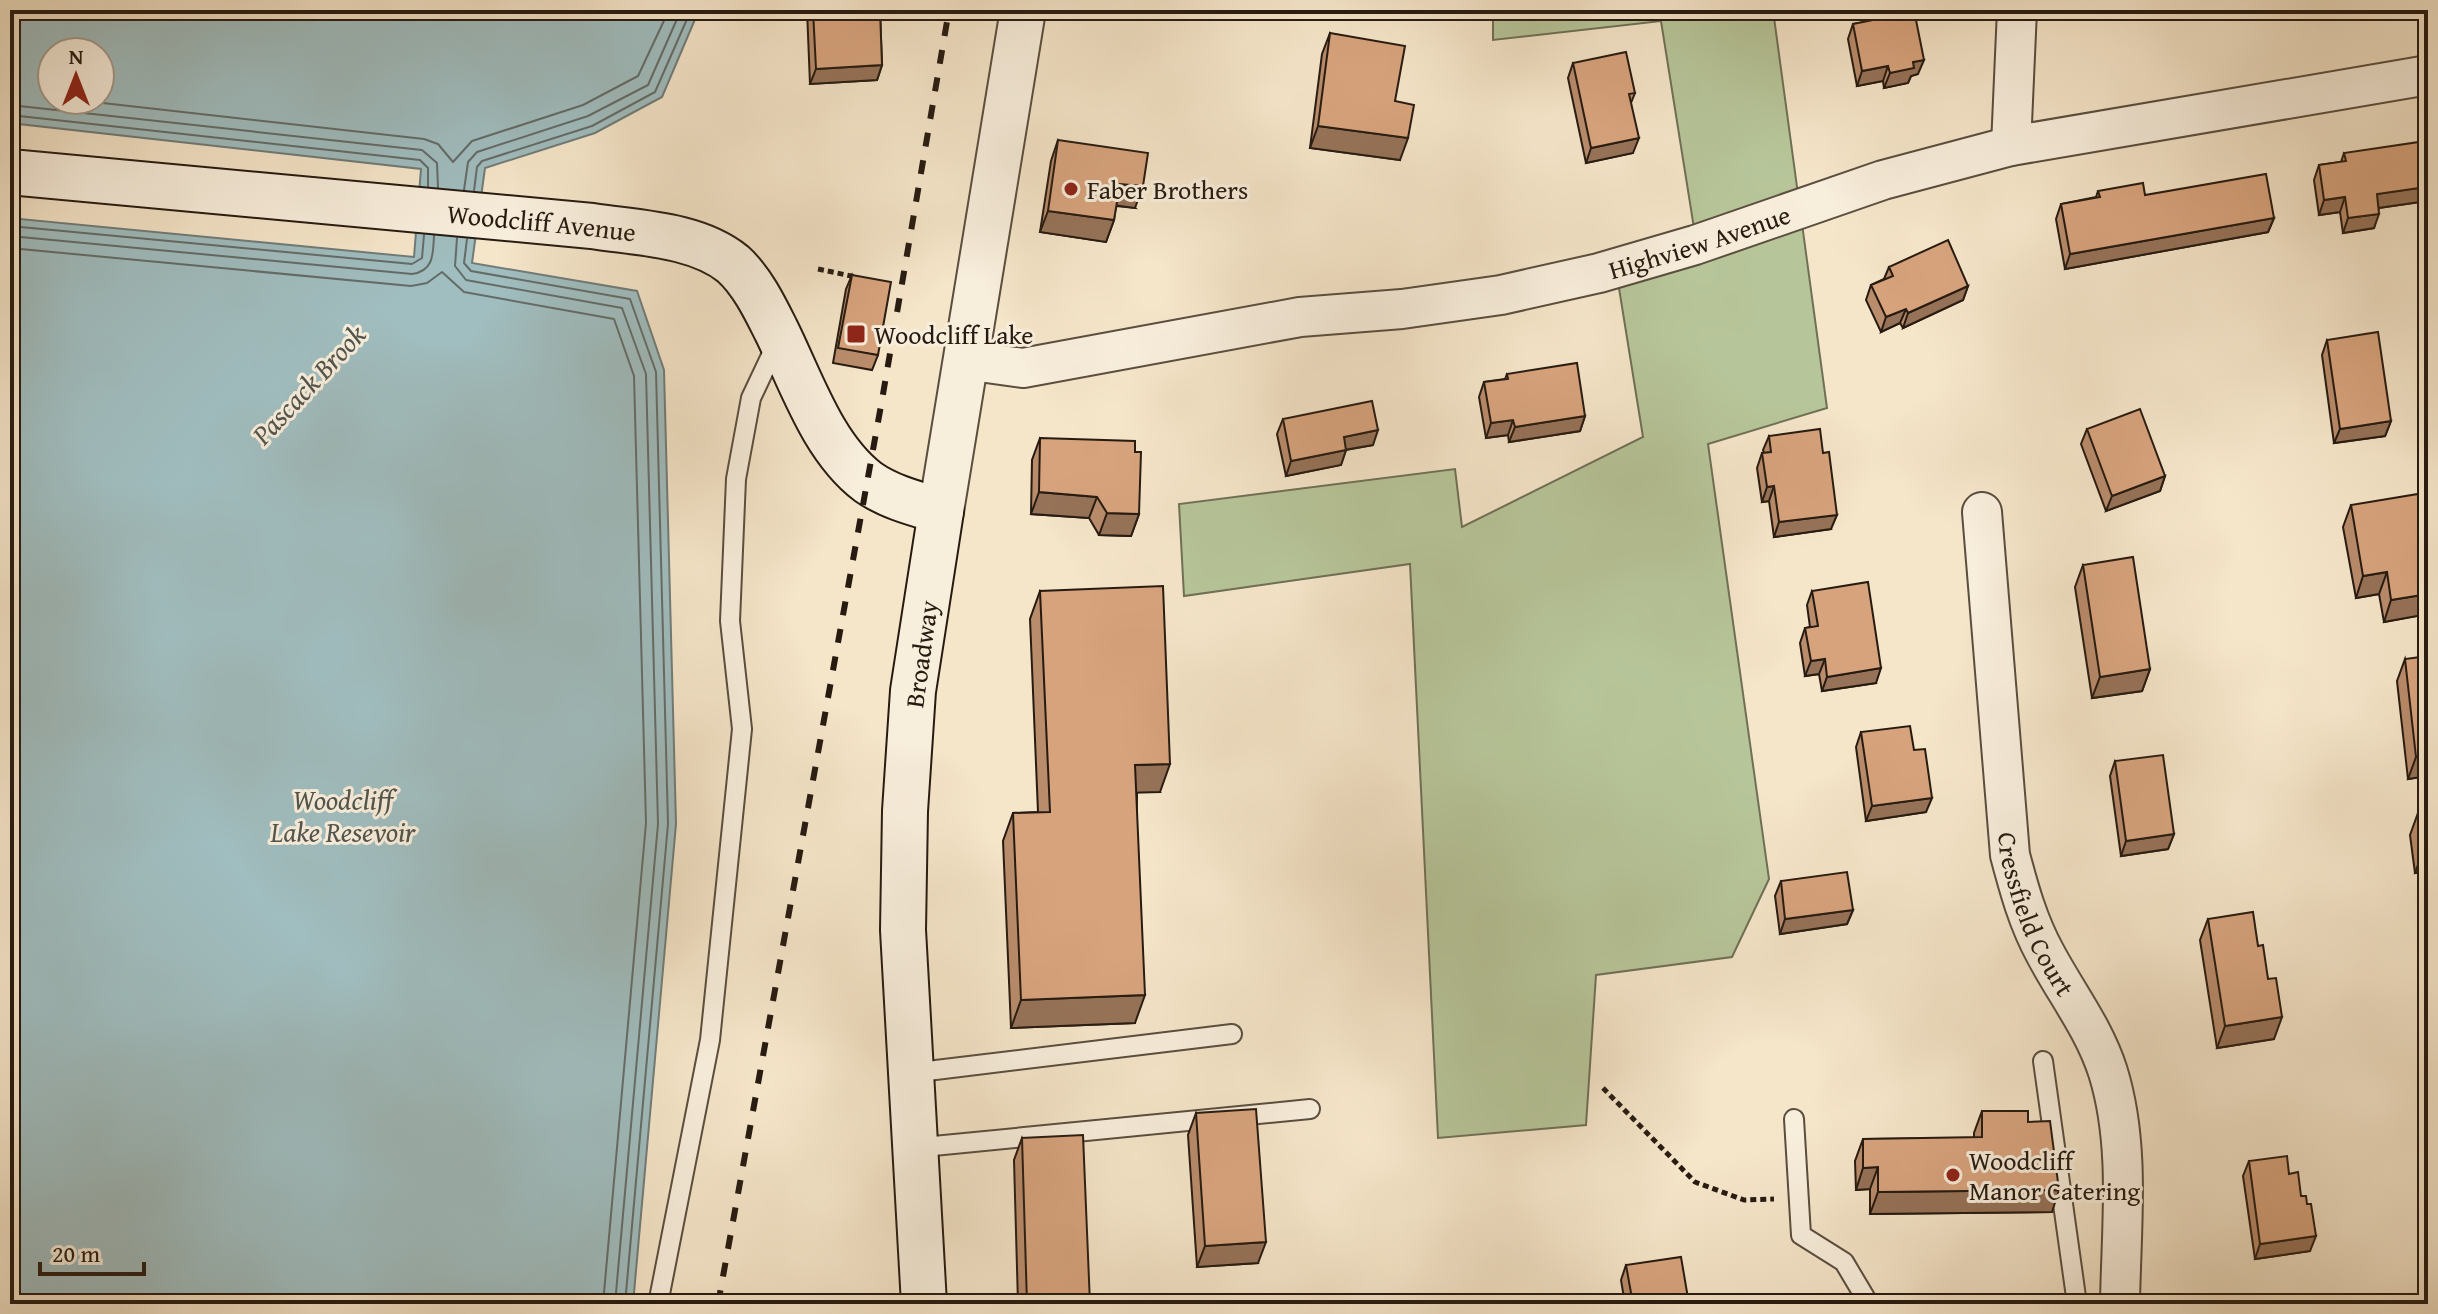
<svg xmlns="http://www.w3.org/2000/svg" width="2438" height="1314" viewBox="0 0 2438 1314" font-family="'Gentium Book Plus',serif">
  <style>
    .green { fill: #b7c69a; stroke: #6f7056; stroke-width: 2 }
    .water { fill: #a0bdbf; stroke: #707c79; stroke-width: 2; fill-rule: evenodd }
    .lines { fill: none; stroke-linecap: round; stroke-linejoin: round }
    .shore { stroke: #646c68; stroke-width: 2 }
    .service-casing { stroke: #5a4e3f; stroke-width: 22 }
    .minor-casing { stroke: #5a4e3f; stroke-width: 42 }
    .tertiary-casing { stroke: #5a4e3f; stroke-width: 48 }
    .secondary-casing { stroke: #271b11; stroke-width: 48 }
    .path { stroke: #271b11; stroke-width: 5; stroke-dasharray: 6 4; stroke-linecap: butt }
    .service { stroke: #f8eedc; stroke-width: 18 }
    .minor { stroke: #f8eedc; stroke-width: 38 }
    .tertiary { stroke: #f8eedc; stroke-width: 44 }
    .secondary { stroke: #f8eedc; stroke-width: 44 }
    .rail { stroke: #271b11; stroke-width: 6; stroke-dasharray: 14 14; stroke-linecap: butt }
    .wall { fill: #b98c6c; stroke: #271b11; stroke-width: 2 }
    .shaded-wall { fill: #967258; stroke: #271b11; stroke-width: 2 }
    .building { fill: #d7a37d; stroke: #271b11; stroke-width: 2 }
    .poi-dot { fill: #8f2418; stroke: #f8eedc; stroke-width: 3 }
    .labels { text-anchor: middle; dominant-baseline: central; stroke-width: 6; stroke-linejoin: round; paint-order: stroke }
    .poi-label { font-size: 26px; fill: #271b11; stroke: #f8eedc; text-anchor: start }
    .street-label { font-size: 26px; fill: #271b11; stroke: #f8eedc }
    .water-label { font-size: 28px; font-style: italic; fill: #51544e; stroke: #f8eedc }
  </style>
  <rect width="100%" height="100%" fill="#f5e5c9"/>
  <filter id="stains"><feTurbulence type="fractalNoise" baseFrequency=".0025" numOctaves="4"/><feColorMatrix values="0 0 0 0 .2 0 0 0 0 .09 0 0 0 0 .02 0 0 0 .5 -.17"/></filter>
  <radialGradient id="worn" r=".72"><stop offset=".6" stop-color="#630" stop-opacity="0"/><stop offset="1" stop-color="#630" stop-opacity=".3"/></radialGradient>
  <!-- green -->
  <path class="green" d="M1493,10H1773L1827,408L1708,444L1769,879L1732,957L1596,975L1586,1125L1438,1138L1410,564L1184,596L1179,504L1455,469L1462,527L1643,437L1614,257L1697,247L1661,21L1493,40Z"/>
  <!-- water -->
  <path class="water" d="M10,10H699L662,97L595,133L485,168L472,263L637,291L664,370L676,824L633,1304H10V218L414,257L421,169L10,123ZM52,52H100V100H52Z"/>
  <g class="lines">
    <!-- shore -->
    <path class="shore" d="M76,100L424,139L438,144L453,162L472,141L583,105L638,76L669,10
      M10,105L422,150L437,163L438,188
      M10,115L420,160L428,168V187
      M464,190L468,162L477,152L588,116L648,85L681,10
      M474,191L477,167L482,161L592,126L655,92L691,10
      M10,226L412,264L422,258L424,235
      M10,236L412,274C434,271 433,254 434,235
      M457,238L455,266L466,280L622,308L646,374L658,824L615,1304
      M467,239L464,263L471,271L630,299L656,372L668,824L625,1304
      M10,248L411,286L427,283L442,272L464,292L614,319L634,376L646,823L603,1304"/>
    <!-- service casing -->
    <g class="service-casing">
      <path id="service" d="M2043,1061L2077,1304
        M911,1073L1232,1034
        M1794,1119L1801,1235L1844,1262L1869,1304
        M913,1148L1310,1109
        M658,1304L710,1040L742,729L730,621L736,479L751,398L777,343"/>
    </g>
    <!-- minor casing -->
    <g class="minor-casing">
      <g id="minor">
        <path d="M2011,146L2017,10"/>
        <path id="s1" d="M965,360L1023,368L1300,317L1402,309L1501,295L1599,273L1695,245L1883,180L2011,146L2428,75"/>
        <path id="s2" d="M1982,512L2010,855C2019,889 2028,922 2045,953C2066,993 2094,1028 2108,1072C2131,1146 2121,1228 2120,1304"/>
      </g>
    </g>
    <!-- tertiary casing -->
    <g class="tertiary-casing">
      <path id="tertiary" d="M941,511L1023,10"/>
    </g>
    <!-- secondary casing -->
    <g class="secondary-casing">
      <g id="secondary">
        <path id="s3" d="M10,172L592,226C637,233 696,234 733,264C752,281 765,308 776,330C801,380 822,447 868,482C889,497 917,504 941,511L913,691L905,811L903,930L924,1304"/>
      </g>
    </g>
    <!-- path -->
    <path class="path" d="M818,269L856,277
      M1603,1088L1695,1182L1744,1200L1774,1199"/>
    <!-- service -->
    <use href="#service" class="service"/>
    <!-- minor -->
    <use href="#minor" class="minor"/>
    <!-- tertiary -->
    <use href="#tertiary" class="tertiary"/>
    <!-- secondary -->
    <use href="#secondary" class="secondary"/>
    <!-- rail -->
    <path class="rail" d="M718,1304L882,400L949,10"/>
  </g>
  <!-- wall -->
  <path class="wall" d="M807,10H880L882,65L877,80L810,84Z
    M1868,10H1914L1918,74L1911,76L1908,83L1884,88L1883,81L1857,86L1848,39L1853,24L1870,21Z
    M1330,33L1395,101L1400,160L1310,148L1322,54Z
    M1573,63L1635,93L1631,103L1633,153L1586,163L1568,78Z
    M1058,140L1135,208L1116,206L1114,220L1106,242L1040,232L1051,161Z
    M2344,153L2420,202L2379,208L2374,228L2343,233L2340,212L2319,215L2314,180L2319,165L2341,162Z
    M2098,191L2145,195L2274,218L2268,232L2065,269L2056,219L2061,204L2096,197Z
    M1889,267L1968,286L1963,300L1903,328L1900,323L1881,332L1866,300L1871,285L1884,279Z
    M852,275L878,355L872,370L833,363L846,289Z
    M2327,340L2391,421L2385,436L2334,443L2322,355Z
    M1507,374L1585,416L1580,431L1509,442L1508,435L1486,438L1479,397L1484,382L1505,379Z
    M1283,419L1373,445L1346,450L1341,465L1286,476L1277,434Z
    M2087,429L2165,476L2160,491L2106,511L2081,444Z
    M1769,436L1831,529L1774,537L1769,501L1762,502L1757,468L1762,453H1764L1763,450Z
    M1040,438L1139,514L1131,536L1099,535L1089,518L1031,514L1032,460Z
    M2351,505L2423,527L2428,526V614L2384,622L2379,594L2356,598L2343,527Z
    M2083,565L2150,669L2142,691L2092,698L2075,587Z
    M1040,591L1160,792H1137L1135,1023L1011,1028L1003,841L1013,813L1038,812L1030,619Z
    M1812,591L1876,683L1822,691L1819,674L1805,676L1800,643L1805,628L1810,627L1807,605Z
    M2405,659L2428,776L2408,779L2397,681Z
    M1861,732L1914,750L1926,812L1866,821L1856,747Z
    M2115,761L2174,834L2168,849L2121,856L2110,776Z
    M2428,812V923L2421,872L2415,873L2410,835L2418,813Z
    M1781,881L1853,910L1847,924L1780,934L1775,896Z
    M2208,919L2258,946L2268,979L2274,1039L2217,1048L2200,940Z
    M1982,1111L2028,1122L2052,1212L1870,1214V1189L1856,1190L1855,1161L1863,1139L1974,1138V1133Z
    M1196,1113L1258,1263L1197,1267L1188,1135Z
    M1022,1138L1090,1304H1018L1014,1160Z
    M2249,1161L2289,1174L2301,1196L2310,1251L2255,1259L2243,1176Z
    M1626,1265L1689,1304H1625L1621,1280Z"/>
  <!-- shaded-wall -->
  <path class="shaded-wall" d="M2103,10H2158L2102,15Z
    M1924,60L1918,74L1911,76L1908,83L1884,88L1890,73L1913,62Z
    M882,65L877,80L810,84L816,69Z
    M1888,66L1883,81L1857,86L1862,71Z
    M1318,126L1408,138L1400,160L1310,148Z
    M1639,138L1633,153L1586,163L1591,148Z
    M1120,184L1143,186L1135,208L1112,205Z
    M2426,187L2420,202L2371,209L2377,194Z
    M2345,197L2340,212L2319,215L2324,200Z
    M1048,211L1114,220L1106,242L1040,232Z
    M2379,214L2374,228L2343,233L2348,218Z
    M2274,218L2268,232L2065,269L2070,254Z
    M1968,286L1963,300L1903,328L1908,313Z
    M1906,309L1900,323L1881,332L1886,317Z
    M1585,416L1580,431L1509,442L1515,427Z
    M1513,420L1508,435L1486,438L1491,423Z
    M2391,421L2385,436L2334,443L2340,429Z
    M1378,430L1373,445L1338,451L1344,437Z
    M1346,450L1341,465L1286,476L1291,461Z
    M2165,476L2160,491L2106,511L2112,496Z
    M1774,486L1769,501L1762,502L1767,487Z
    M1039,492L1097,497L1089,518L1031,514Z
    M1107,513L1139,514L1131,536L1099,535Z
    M1837,515L1831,529L1774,537L1779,522Z
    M2387,572L2379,594L2356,598L2363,576Z
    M2428,594V614L2384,622L2391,600Z
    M1825,659L1819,674L1805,676L1811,661Z
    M1881,668L1876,683L1822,691L1827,677Z
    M2150,669L2142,691L2092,698L2100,677Z
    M2428,756V776L2408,779L2416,757Z
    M1170,764L1160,792L1125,793L1135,765Z
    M1932,798L1926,812L1866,821L1872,806Z
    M2174,834L2168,849L2121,856L2126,841Z
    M2423,851H2428V852L2421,872L2415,873Z
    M1853,910L1847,924L1780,934L1785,919Z
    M1145,995L1135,1023L1011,1028L1021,1000Z
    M2282,1017L2274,1039L2217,1048L2225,1026Z
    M1878,1167L1870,1189L1856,1190L1863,1168Z
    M2059,1190L2052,1212L1870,1214L1878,1192Z
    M2316,1236L2310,1251L2255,1259L2260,1244Z
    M1266,1242L1258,1263L1197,1267L1205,1246Z"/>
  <!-- building -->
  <path class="building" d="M813,10H880L882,65L816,69Z
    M1876,10H1914L1924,60L1913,62L1914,68L1890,73L1888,66L1862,71L1853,24L1878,19Z
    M1330,33L1405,46L1395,101L1414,105L1408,138L1318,126Z
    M1626,52L1635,93L1629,94L1639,138L1591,148L1573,63Z
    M1058,140L1148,153L1143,186L1120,184L1114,220L1048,211Z
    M2419,142L2426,187L2377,194L2379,214L2348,218L2345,197L2324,200L2319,165L2346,161L2344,153Z
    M2266,174L2274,218L2070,254L2061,204L2100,197L2098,191L2143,183L2145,195Z
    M1948,240L1968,286L1908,313L1906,309L1886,317L1871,285L1893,276L1889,267Z
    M852,275L891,282L878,355L838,348Z
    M2378,332L2391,421L2340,429L2327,340Z
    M1577,363L1585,416L1515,427L1513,420L1491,423L1484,382L1508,379L1507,374Z
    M1372,401L1378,430L1344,437L1346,450L1291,461L1283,419Z
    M2140,409L2165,476L2112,496L2087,429Z
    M1820,429L1823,453L1829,452L1837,515L1779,522L1774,486L1767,487L1762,453L1771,452L1769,436Z
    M1040,438L1135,441V452H1141L1139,514L1107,513L1097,497L1039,492Z
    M2418,494L2423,527L2428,526V594L2391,600L2387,572L2363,576L2351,505Z
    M2133,557L2150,669L2100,677L2083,565Z
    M1868,582L1881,668L1827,677L1825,659L1811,661L1805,628L1818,626L1812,591Z
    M1163,586L1170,764L1135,765L1145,995L1021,1000L1013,813L1050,812L1040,591Z
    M2428,656V756L2416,757L2405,659Z
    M1910,726L1914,750L1925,749L1932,798L1872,806L1861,732Z
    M2163,755L2174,834L2126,841L2115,761Z
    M2428,812V851H2423L2418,813Z
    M1847,872L1853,910L1785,919L1781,881Z
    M2253,912L2258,946L2263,945L2268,979L2276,978L2282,1017L2225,1026L2208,919Z
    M1256,1109L1266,1242L1205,1246L1196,1113Z
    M1982,1111H2028V1122L2050,1121L2059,1190L1878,1192V1167L1863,1168V1139L1982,1137Z
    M1083,1135L1090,1304H1027L1022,1138Z
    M2287,1156L2289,1174L2298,1172L2301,1196H2306L2307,1204H2311L2316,1236L2260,1244L2249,1161Z
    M1681,1257L1689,1304H1633L1626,1265Z
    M1513,1295L1514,1304H1484L1483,1299Z"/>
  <!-- markers -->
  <g class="poi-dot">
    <circle cx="1071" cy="189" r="8"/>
    <rect x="846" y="324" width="20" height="20" rx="4"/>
    <circle cx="1953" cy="1175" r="8"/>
  </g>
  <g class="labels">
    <!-- poi labels -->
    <g class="poi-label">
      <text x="1087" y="189">Faber Brothers</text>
      <text x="874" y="334">Woodcliff Lake</text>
      <text x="1969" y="1160">Woodcliff<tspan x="1969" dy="30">Manor Catering</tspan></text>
    </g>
    <!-- street labels -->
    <g class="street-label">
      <text stroke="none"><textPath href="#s3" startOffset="534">Woodcliff Avenue</textPath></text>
      <text stroke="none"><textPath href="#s1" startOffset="748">Highview Avenue</textPath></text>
      <text transform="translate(921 654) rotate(-82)">Broadway</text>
      <text stroke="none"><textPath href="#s2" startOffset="408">Cressfield Court</textPath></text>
    </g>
    <!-- water labels -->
    <g class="water-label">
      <text transform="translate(308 384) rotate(-47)">Pascack Brook</text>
      <text x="343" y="799">Woodcliff<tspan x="343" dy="32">Lake Resevoir</tspan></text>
    </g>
  </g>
  <!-- margin -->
  <rect width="2438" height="1314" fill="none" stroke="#f5e5c9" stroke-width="40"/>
  <rect x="12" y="12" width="2414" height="1290" fill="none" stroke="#271b11" stroke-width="4"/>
  <rect x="20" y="20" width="2398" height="1274" fill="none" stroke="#271b11" stroke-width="2"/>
  <!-- north arrow -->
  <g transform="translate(76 76)"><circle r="38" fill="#f8eedc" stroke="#a49a8b" stroke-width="2"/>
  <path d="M0-6L14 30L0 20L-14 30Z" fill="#8f2418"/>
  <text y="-12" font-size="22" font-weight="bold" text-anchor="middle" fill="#271b11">N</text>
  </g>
  <!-- scale -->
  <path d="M40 1262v12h104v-12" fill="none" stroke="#271b11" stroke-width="4"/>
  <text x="52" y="1262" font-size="24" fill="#271b11" stroke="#f8eedc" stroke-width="6" paint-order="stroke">20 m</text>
  <rect width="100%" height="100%" filter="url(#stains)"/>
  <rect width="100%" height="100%" fill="url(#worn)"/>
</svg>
